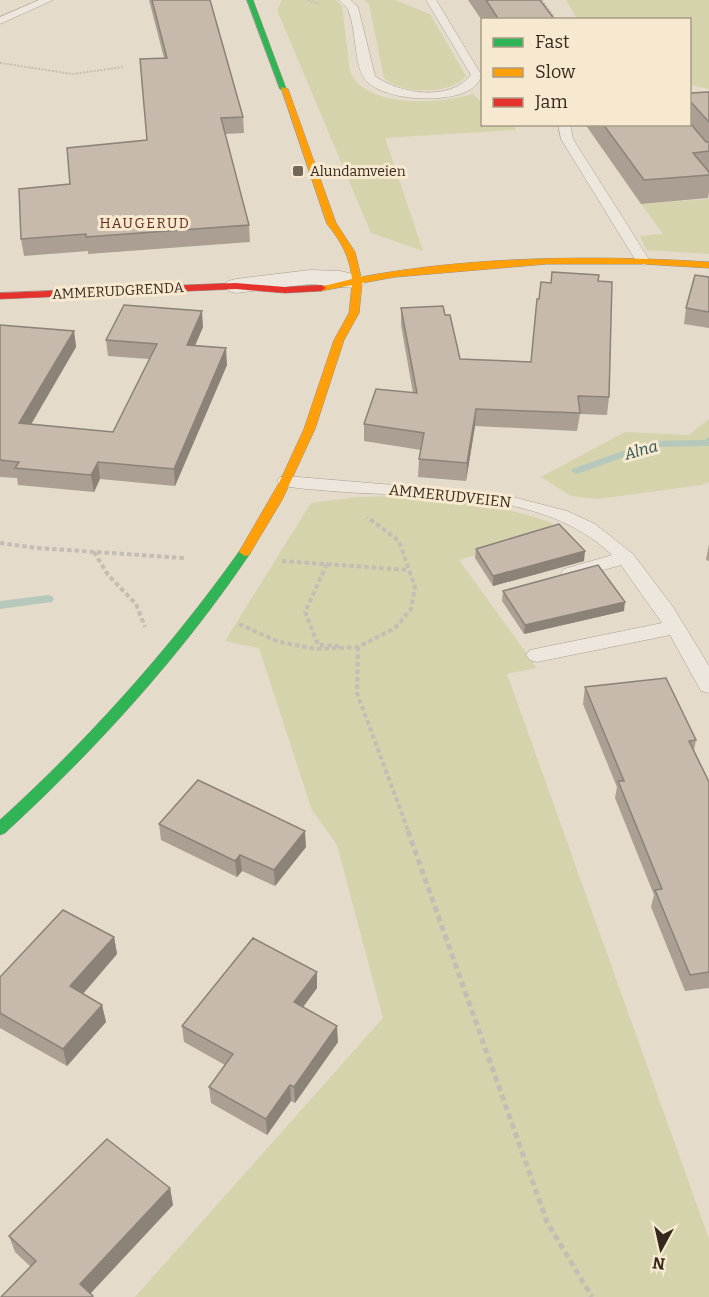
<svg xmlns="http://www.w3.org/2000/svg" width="709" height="1297" viewBox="0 0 709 1297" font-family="Bitter,serif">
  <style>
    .green { fill: #d4d3ac }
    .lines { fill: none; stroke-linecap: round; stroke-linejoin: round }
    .stream { fill: #b6c8bc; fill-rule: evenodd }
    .lane-casing { stroke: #a9a094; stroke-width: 1 }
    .street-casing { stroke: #a9a094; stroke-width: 1 }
    .fast-casing { stroke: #988f84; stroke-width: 1 }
    .slow-casing { stroke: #988f84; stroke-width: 1 }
    .jam-casing { stroke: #988f84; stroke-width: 1 }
    .path-far2 { stroke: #c4bdb3; stroke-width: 2; stroke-dasharray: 2 1.5; stroke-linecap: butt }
    .path-far1 { stroke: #c4bdb3; stroke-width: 4; stroke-dasharray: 4.5 3; stroke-linecap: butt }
    .path { stroke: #c4bdb3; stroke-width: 5; stroke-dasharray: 6 4; stroke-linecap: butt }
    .lane { fill: #ece6dc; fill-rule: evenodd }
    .street { fill: #ece6dc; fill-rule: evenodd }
    .fast { fill: #30b455; fill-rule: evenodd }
    .slow { fill: #ff9f0a; fill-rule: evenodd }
    .jam { fill: #e5322d; fill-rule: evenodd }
    .wall { fill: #ab9f93 }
    .shaded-wall { fill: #8b8278 }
    .building { fill: #c7b9ab; stroke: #8b8278; stroke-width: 1.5 }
    .poi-dot { fill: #736759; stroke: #f6e9cf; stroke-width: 2 }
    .labels { text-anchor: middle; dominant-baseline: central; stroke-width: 6; stroke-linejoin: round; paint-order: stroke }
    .far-poi-label { font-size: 14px; fill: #36281c; stroke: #f6e9cf; text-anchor: start }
    .far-neighbourhood-label { font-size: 14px; letter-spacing: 1.5px; fill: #63281b; stroke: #f6e9cf }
    .far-street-label { font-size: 14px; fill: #36281c; stroke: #f6e9cf }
    .street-label { font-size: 15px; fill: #36281c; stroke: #f6e9cf }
    .water-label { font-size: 16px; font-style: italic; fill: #2b5652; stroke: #f6e9cf }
  </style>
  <rect width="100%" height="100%" fill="#e4dbca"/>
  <!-- green -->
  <path class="green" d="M282,0H336L342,6L350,72C366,109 441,104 473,94L482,103V124L532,125L514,127L516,130L385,138L423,251L371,233L277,10Z
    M364,0H395L430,14L466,76C449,96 402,94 384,78L369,4Z
    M566,0H709V89L690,85V20L577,19Z
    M709,199V254L646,250L640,236L663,234L641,204Z
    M709,419V482L701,485L598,499L571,496L541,477L625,432L689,435Z
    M396,496C456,501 508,504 564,528L459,560L537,668L507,674L709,1239V1297H135L383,1018L337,845L312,810L259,648L225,641L311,503L359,497Z"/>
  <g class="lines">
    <!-- stream -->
    <path class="stream" d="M709,437V446H707L652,447L580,473L576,474L571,471L572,469L651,441L704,440Z
      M48,595L52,596L54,599L52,602L0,609V601Z"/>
    <!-- lane casing -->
    <g class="lane-casing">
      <path id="lane" d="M39,0H53L0,24V17Z
        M339,0H351L358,7L375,76C399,94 450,102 471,75L426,0H436L482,76C480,79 477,84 474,87C453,105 380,102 364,78C354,63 356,27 348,10C347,6 341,3 339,0Z
        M558,124H570L573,139L650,261L648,264L643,265L636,261L561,139Z
        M286,476L501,494L567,511L595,524L633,554L673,607L709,666V693L701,691L670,635L537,662L530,660L526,655L530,650L662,623L621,565L571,579L564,577L561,573L564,569L612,555C540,486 422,499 330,491C313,489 296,489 280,485L277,481L280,477Z"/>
    </g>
    <!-- street casing -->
    <g class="street-casing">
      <path id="street" d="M310,270L340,271L362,276L366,281L362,286L354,288L310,284L236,293L228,291L224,286L228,281L236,279Z"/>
    </g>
    <!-- fast casing -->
    <g class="fast-casing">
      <path id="fast" d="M247,0H253L287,91L280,89Z
        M245,548L251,552C181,656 97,748 5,833L0,835V820C90,738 170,649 241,549Z"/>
    </g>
    <!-- slow casing -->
    <g class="slow-casing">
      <path id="slow" d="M281,87L288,89L336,223L355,252L361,277C474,256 595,255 709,262V268L643,264H547L395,277L362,283L359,313L344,340L315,429L282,500L249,555L245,556L239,552L279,483L304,429L334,340L349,313L352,285L321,291L316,288L352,279C350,257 341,241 327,224Z"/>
    </g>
    <!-- jam casing -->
    <g class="jam-casing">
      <path id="jam" d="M236,283L285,287L321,285L326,288L321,291L285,293L236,289L0,299V293Z"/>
    </g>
    <!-- path-far2 -->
    <path class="path-far2" d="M308,0L319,4
      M542,0L556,20
      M0,63L73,74L123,67"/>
    <!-- path-far1 -->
    <path class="path-far1" d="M0,543L37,548L184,558
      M94,552L108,575L136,604L145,627
      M282,561L409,570
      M327,564L305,612L318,645L342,646
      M239,624L279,642L317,649L358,647L395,628L411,609L415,587L399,541L367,517
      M358,647L357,693L409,833"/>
    <!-- path -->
    <path class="path" d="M408,831L547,1222L592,1297"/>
    <!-- lane -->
    <use href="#lane" class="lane"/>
    <!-- street -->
    <use href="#street" class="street"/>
    <!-- fast -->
    <use href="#fast" class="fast"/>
    <!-- slow -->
    <use href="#slow" class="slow"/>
    <!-- jam -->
    <use href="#jam" class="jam"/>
  </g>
  <!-- wall -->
  <path class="wall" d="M149,0H210L243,117L244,133L225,134L249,225L250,242L88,254V251L24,256L21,239L70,184L147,140L164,58Z
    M468,0H540L555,20H483V22Z
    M709,92V192L708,198L641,204L585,124H690V93Z
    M709,277V328L684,324L686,308Z
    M598,281L609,397L607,415L580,414L577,431L475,426L466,481L418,477L419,459L421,450L364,441V424L413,393L401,325V308L445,315L460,359L531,362L539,299L551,283Z
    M0,325L74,331L76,347L31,424L113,432L149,359L108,356L106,340L203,327L195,346L227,365L175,486L100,479L94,492L18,485L17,478L0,477Z
    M709,544V561L706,560Z
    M476,549L584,561L493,586L475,558Z
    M503,591L624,611L524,634L502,601Z
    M585,687L696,740L694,750L709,782V988L685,991L651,907L654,895L615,798L617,787L583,704Z
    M159,824L306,847L275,886L242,871L237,877L161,840Z
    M114,937L117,954L83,994L102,1005L106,1022L67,1066L0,1028V977Z
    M317,988L303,1007L338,1042L295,1103L291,1101L267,1135L211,1103L209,1087L225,1065L184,1042L182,1026Z
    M170,1188L173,1205L91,1293L31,1267L15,1252L9,1236Z"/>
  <!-- shaded-wall -->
  <path class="shaded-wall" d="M202,311L203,327L188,361L187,345Z
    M74,331L76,347L22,440L19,423Z
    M226,348L227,365L175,486L174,469Z
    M476,409L475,426L466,481L467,463Z
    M98,462L100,479L94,492L91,475Z
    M585,551L584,561L493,586V576Z
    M625,602L624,611L524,634L525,625Z
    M305,831L306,847L275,886L274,870Z
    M240,855L242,871L237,877L235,861Z
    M114,937L117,954L74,1004L70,986Z
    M317,972V988L295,1018L294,1002Z
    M102,1005L106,1022L67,1066L63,1049Z
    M337,1026L338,1042L295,1103L294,1087Z
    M290,1085L291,1101L267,1135L266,1119Z
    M170,1188L173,1205L87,1297L80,1284Z"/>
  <!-- building -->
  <path class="building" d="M152,0H210L243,117L221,118L249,225L86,237V234L21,239L19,189L70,184L67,148L147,140L140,59L167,58Z
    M486,0H540L555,20H499Z
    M709,92V122L690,101V93Z
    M690,123L706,142H709V151L693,153L709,172V175L644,180L603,124H690Z
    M552,272L599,275L598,281L612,282L609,397L578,396L580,413L476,409L467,463L419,459L424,433L364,424L376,389L417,393L401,308L443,306L445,315H450L460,359L531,362L537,299H539L541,282L551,283Z
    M695,275L709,277V312L686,308Z
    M124,305L202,311L187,345L226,348L174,469L98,462L91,475L15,468L19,462L0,460V325L74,331L19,423L113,432L157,344L106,340Z
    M559,524L585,551L493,576L476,549Z
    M598,565L625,602L525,625L503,591Z
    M666,678L696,740L689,741L709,782V972L690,975L655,890L662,889L618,781H624L585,687Z
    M198,780L305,831L274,870L240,855L235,861L159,824Z
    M63,910L114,937L70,986L102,1005L63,1049L0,1013V977Z
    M253,938L317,972L294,1002L337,1026L294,1087L290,1085L266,1119L209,1087L233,1054L182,1026Z
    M107,1139L170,1188L80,1284L93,1296L92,1297H1L36,1261L9,1236Z"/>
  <!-- markers -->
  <rect class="poi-dot" x="292" y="165" width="12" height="12" rx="3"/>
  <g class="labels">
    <!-- far-poi labels -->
    <g class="far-poi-label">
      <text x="310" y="171">Alundamveien</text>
    </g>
    <!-- far-neighbourhood labels -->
    <g class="far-neighbourhood-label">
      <text x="145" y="223">HAUGERUD</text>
    </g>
    <!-- far-street labels -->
    <g class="far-street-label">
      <text transform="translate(118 291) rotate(-3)">AMMERUDGRENDA</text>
    </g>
    <!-- street labels -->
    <g class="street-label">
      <text transform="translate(450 496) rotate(6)">AMMERUDVEIEN</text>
    </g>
    <!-- water labels -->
    <g class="water-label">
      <text transform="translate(641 450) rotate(-15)">Alna</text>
    </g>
  </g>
  <!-- legend -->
  <rect x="481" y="18" width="210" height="108" fill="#f6e9cf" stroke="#a99c87" stroke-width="1.5"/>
  <rect x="493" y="38" width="30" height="9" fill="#30b455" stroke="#a99c87" stroke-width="1.5"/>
  <text x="535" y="48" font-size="18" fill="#36281c">Fast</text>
  <rect x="493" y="68" width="30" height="9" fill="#ff9f0a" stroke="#a99c87" stroke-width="1.5"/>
  <text x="535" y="78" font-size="18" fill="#36281c">Slow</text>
  <rect x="493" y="98" width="30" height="9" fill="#e5322d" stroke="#a99c87" stroke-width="1.5"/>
  <text x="535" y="108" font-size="18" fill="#36281c">Jam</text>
  <!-- north arrow -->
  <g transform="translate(661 1249) rotate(188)" stroke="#f6e9cf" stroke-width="4.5" paint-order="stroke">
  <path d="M0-4.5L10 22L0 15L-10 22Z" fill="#36281c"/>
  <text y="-9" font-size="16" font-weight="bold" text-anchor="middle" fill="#36281c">N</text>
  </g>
</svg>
